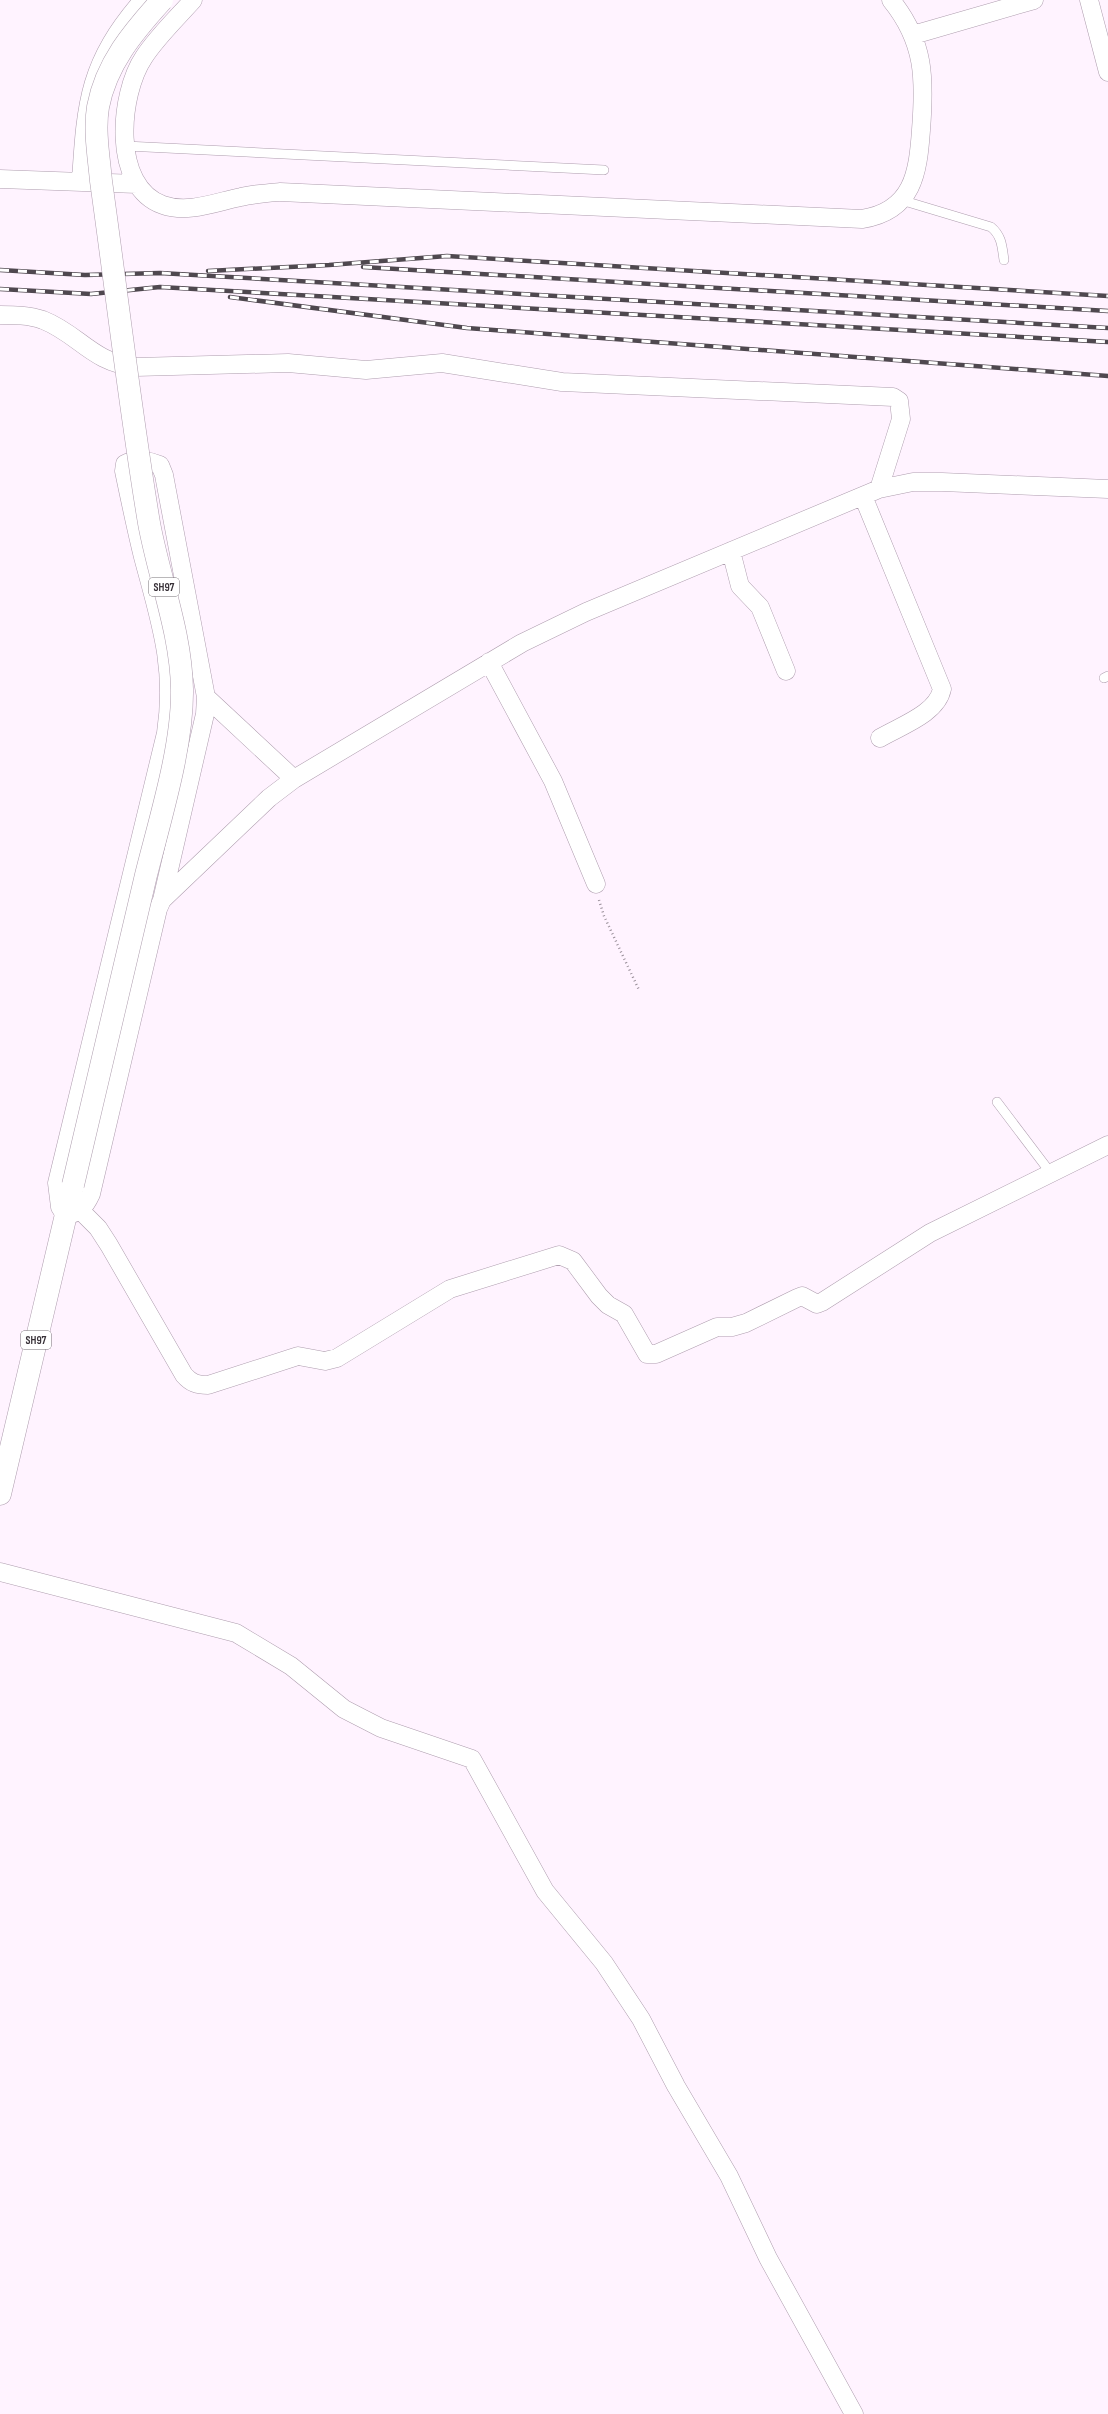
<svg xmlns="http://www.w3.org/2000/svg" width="1108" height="2414" viewBox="0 0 1108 2414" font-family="'Sofia Sans Condensed',sans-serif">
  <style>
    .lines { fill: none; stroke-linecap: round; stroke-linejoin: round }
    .lane-casing { stroke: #ae9dae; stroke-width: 10 }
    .street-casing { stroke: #ae9dae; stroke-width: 19 }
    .primary-casing { stroke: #ae9dae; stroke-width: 23 }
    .path { stroke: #9b919b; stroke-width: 2.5; stroke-dasharray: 1 3; stroke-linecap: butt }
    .lane { stroke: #fff; stroke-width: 9 }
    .street { stroke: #fff; stroke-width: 18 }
    .primary { stroke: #fff; stroke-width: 22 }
    .rail-casing { stroke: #4f484f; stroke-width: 4.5 }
    .rail { stroke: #fff; stroke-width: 3; stroke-dasharray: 9; stroke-linecap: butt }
    .primary-bridge-casing { stroke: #ae9dae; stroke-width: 23; stroke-linecap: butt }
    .primary-bridge { stroke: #fff; stroke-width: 22 }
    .labels { text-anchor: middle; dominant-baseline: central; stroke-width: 3; stroke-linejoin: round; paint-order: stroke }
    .shield { fill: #fff; stroke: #757075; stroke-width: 1 }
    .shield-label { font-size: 11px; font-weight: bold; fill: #3a333a }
  </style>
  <rect width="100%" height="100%" fill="#fff3ff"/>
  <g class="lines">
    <!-- lane casing -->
    <g class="lane-casing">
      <path id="lane" d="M126,146L604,170
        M901,200L991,227C1002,236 1002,247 1004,260
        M1104,678L1108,676
        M997,1102L1050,1172"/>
    </g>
    <!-- street casing -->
    <g class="street-casing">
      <path id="street" d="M193,0C177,18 157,37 144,57C119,94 111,187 163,205C188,214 216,202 241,197C253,194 267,193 280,192L862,219C913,211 918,173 921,130C925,79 925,42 891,0
        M1089,0L1108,72
        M913,35L1034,0
        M0,179L137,184
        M81,181C86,101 89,62 143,0
        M0,315C14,315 29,315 43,320C79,334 92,363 136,367L288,363L366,370L442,363L562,382L893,397L899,401L901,419L879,489
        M863,496L942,689C937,714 900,726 880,738
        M731,551L740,586L760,607L786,671
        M489,662L553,781L596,884
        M206,697L294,779
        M162,900L205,714L206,697L164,475L160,465C150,461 135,458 125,464L124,471C130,500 136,529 143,557C160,621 176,666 166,733L57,1183L60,1207L65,1215C79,1214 85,1207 91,1194L158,909L162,900L269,798L294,779L522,643L586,612L879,489L913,482H942L1108,489
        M80,1210L98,1228L109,1245L184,1375C191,1383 197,1385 208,1385L298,1356L325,1361L337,1358L450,1289L559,1255L573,1261L599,1296L608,1305L624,1314L647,1354H656L717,1327H732L746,1323L797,1298L802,1296L817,1304L822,1302L930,1233L1108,1145
        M0,1572L236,1633L291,1666L344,1709L381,1728L472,1759L545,1891L604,1963L641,2019L676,2086L729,2176L768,2258L854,2414"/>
    </g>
    <!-- primary casing -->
    <g class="primary-casing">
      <path id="primary" d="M0,1494L73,1185"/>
    </g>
    <!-- path -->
    <path class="path" d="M599,900L604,916L639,990"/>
    <!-- lane -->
    <use href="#lane" class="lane"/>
    <!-- street -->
    <use href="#street" class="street"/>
    <!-- primary -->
    <use href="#primary" class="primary"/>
    <!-- rail casing -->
    <g class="rail-casing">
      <path id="rail" d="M363,267L1108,311
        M0,270L85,275L160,273L1108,328
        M208,271L329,265L447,256L1108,296
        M0,289L91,294L160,287L1108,342
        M230,297L467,328L1108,376"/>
    </g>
    <!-- rail -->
    <use href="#rail" class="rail"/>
    <!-- primary-bridge casing -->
    <g class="primary-bridge-casing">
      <path id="primary-bridge" d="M73,1185C97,1082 122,979 146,875C160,819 183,746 182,689C181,632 159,578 149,523C130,409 117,295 101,181C99,158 94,131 98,107C106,64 133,32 162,0"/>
    </g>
    <!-- primary-bridge -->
    <use href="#primary-bridge" class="primary-bridge"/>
  </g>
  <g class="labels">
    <!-- shield labels -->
    <g class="shield">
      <rect x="149" y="578" width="30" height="18" rx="3"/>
      <rect x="21" y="1331" width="30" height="18" rx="3"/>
    </g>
    <g class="shield-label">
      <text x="164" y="587">SH97</text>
      <text x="36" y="1340">SH97</text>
    </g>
  </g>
</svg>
